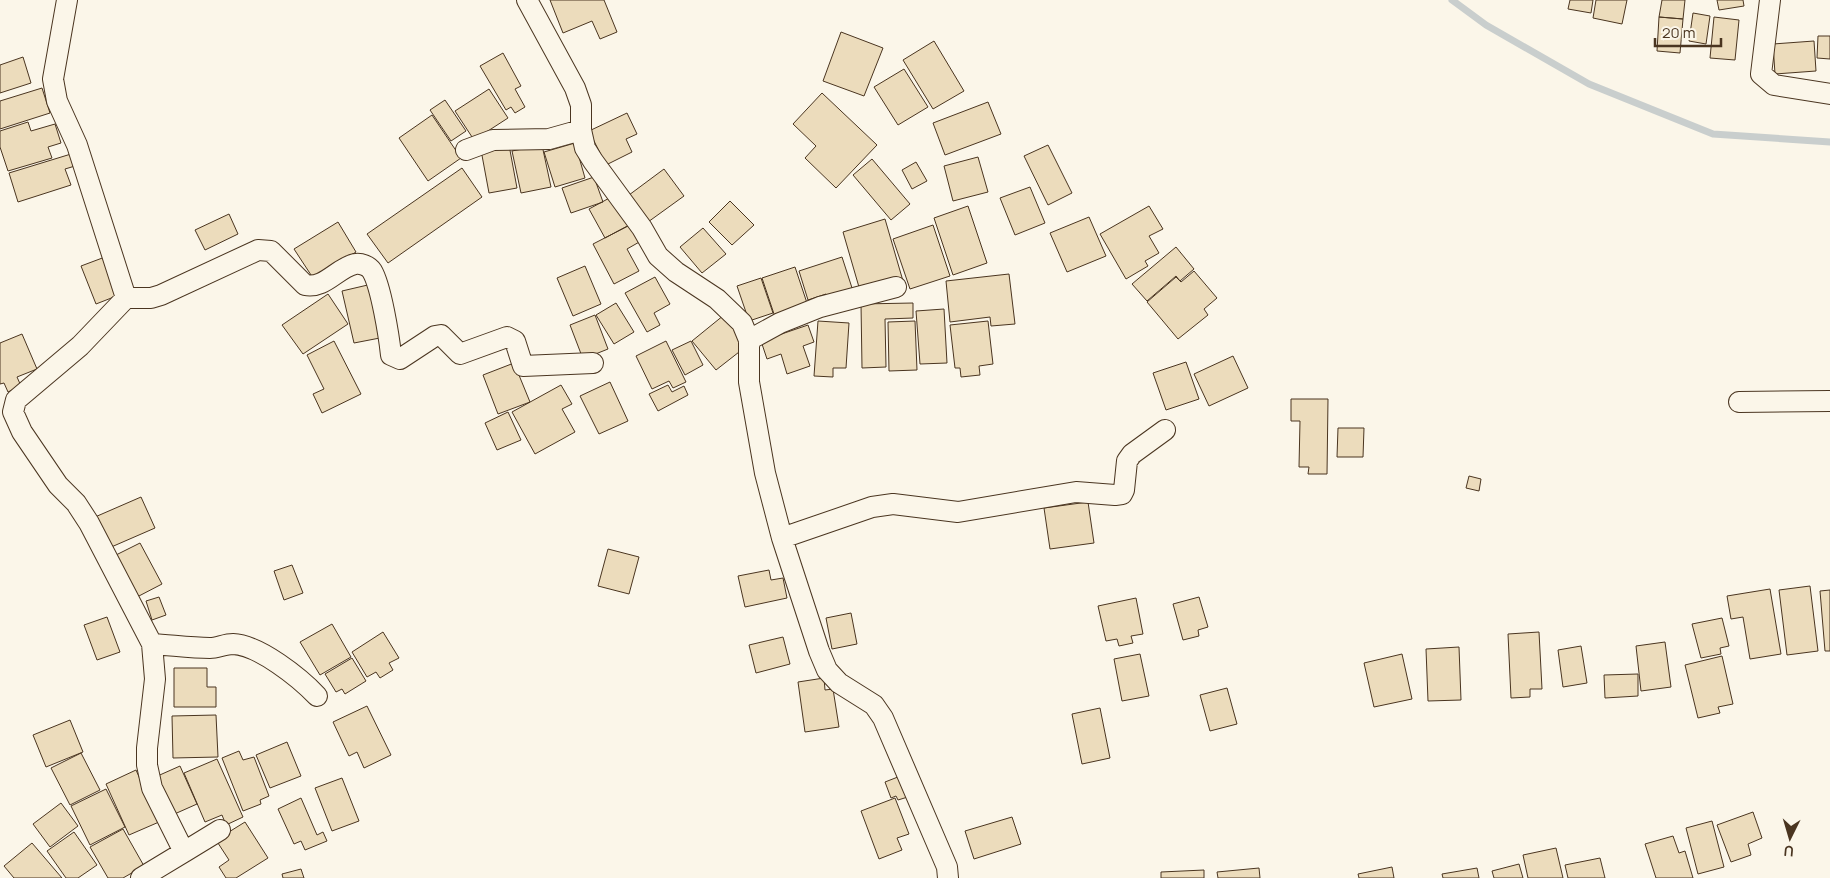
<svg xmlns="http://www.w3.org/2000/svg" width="1830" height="878" viewBox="0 0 1830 878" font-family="Manrope,sans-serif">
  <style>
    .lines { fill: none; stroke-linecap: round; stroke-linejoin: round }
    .stream { stroke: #c9cecd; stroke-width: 7 }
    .building { fill: #ecdcbc; stroke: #4a3520 }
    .street-casing { stroke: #4a3520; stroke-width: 22 }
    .street { stroke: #fbf6e9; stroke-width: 20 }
  </style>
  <rect width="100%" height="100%" fill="#fbf6e9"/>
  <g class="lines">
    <!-- stream -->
    <path class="stream" d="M1452,0L1486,25L1589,84L1713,134L1830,142"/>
  </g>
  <!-- building -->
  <path class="building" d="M550,0H604L617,32L600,39L592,21L563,33Z
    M1570,0H1593L1591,13L1568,9Z
    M1596,0H1627L1622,24L1593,18Z
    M1662,0H1685L1683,19L1659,17Z
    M1717,0H1743L1744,6L1719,10Z
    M1693,13L1710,16L1706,44L1689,41Z
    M1659,17L1683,19L1680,53L1657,51Z
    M1714,17L1739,20L1735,60L1710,58Z
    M841,32L883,48L864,96L823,81Z
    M1818,36H1830V59L1817,58Z
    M934,41L964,91L933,109L903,60Z
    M1814,41L1816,71L1775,74L1773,44Z
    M503,53L521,86L515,89L525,107L515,113L511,107L506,110L480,66Z
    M23,57L31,83L0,93V65Z
    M904,69L928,107L898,125L874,87Z
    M42,88L50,113L0,129V101Z
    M489,89L508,118L474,140L455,111Z
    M822,93L877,145L836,188L805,158L816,146L793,124Z
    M445,100L466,131L451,141L430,110Z
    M988,102L1001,134L945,155L933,123Z
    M627,113L637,134L626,139L632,152L606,165L589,131Z
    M432,115L461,158L428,181L399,138Z
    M28,122L31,131L55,124L61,143L48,147L52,158L8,171L0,147V131Z
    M575,143L585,178L555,187L544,152Z
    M509,145L517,188L489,193L481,150Z
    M542,145L551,187L521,193L512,151Z
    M1048,145L1072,193L1048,205L1024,156Z
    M71,154L75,166L65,169L71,185L18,202L9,173Z
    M978,157L988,192L953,201L944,166Z
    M872,159L910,204L891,220L853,175Z
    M916,162L927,181L912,189L902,170Z
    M462,168L482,197L388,263L367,234Z
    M664,169L684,196L648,222L629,195Z
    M594,177L603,202L571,213L562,188Z
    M1030,187L1045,223L1015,235L1000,198Z
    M615,195L631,224L605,238L589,209Z
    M730,201L754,225L732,245L709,222Z
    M968,206L987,263L953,275L934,218Z
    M1149,206L1163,229L1149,236L1159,253L1145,261L1148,266L1126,279L1100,234Z
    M229,214L238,234L205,250L195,230Z
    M1089,217L1106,256L1067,272L1050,233Z
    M885,219L903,281L861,294L843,232Z
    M338,222L356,252L313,278L294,249Z
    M632,224L641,241L627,249L639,271L614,284L593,244Z
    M933,225L950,276L910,289L893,239Z
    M703,228L726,254L702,273L680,247Z
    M1176,247L1194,269L1180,281L1176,276L1147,301L1132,284Z
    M105,257L119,295L96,304L81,266Z
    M842,257L853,291L827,299L826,294L808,300L799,271Z
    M585,266L601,304L573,316L557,278Z
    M795,267L809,309L776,320L762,278Z
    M1194,271L1217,298L1204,309L1208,315L1178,339L1147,302L1176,277L1181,282Z
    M1009,274L1015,324L991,326L990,317L950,322L946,281Z
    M655,277L670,304L654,313L660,325L647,332L625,293Z
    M761,278L773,313L749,321L737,286Z
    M372,284L385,337L354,343L342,291Z
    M328,294L348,324L303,354L282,325Z
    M616,303L634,332L614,344L596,315Z
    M913,303V318L885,319L886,367L862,368L861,304Z
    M944,309L947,363L920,364L916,311Z
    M595,315L608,349L583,359L570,325Z
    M724,315L748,345L716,370L692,341Z
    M818,321L849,323L846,368H833V377L814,376Z
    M915,321L917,370L889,371L888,322Z
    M988,321L993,364L979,366L980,375L961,377L960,368H955L950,325Z
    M808,325L814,342L803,346L810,366L787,374L781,354L767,359L761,341Z
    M22,334L37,369L17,377L21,386L8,392L4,383L0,384V343Z
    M334,341L361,394L322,413L313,394L324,389L307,355Z
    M666,341L686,382L673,388L669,381L652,389L636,356Z
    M691,341L703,365L685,375L672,350Z
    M1233,356L1248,388L1209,406L1194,374Z
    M1186,362L1199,399L1166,410L1153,373Z
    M514,363L530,402L498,414L483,375Z
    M610,382L628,421L599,434L580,396Z
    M561,385L572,404L562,409L575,432L535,454L512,412Z
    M668,385L672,392L684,386L688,395L658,411L649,394Z
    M1291,399H1328L1327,474H1308L1309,467H1299L1300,421H1291Z
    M508,412L521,440L497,450L485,423Z
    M1338,428H1364L1363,457H1337Z
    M1469,476L1481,479L1479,491L1466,488Z
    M141,497L155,528L109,548L95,517Z
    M1088,502L1094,543L1050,549L1044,508Z
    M140,543L162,584L137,597L114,556Z
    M608,549L639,557L629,594L598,586Z
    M292,565L303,593L284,600L274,571Z
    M769,570L771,580L783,578L787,598L745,607L738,576Z
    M1810,586L1818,651L1787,655L1779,590Z
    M1770,589L1781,654L1750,659L1743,617L1731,619L1727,596Z
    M1830,590V651H1825L1820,591Z
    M159,597L166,615L152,620L146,601Z
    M1199,597L1208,627L1198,630L1199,636L1183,640L1173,604Z
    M1136,598L1143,634L1131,636L1133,643L1119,646L1117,639L1106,641L1098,606Z
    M851,613L857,644L832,649L826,618Z
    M107,617L120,652L97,660L84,625Z
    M1722,618L1729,646L1720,648L1721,654L1701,658L1692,624Z
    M332,624L351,657L320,675L300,642Z
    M383,632L399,658L389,663L393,670L380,678L376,672L367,677L352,652Z
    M1539,632L1542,689H1530V697L1511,698L1508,634Z
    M783,637L790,664L756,673L749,645Z
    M1665,642L1671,687L1641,691L1636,646Z
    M1581,646L1587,683L1563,687L1558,650Z
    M1459,647L1461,700L1428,701L1426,649Z
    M1140,654L1149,696L1122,701L1114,659Z
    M1402,654L1412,699L1374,707L1364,663Z
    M1722,656L1733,704L1718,707L1720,713L1698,718L1685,665Z
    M352,658L366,681L345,694L342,689L336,692L325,674Z
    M174,668H207V687H216V707H174Z
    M1638,674V696L1605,698L1604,675Z
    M824,678L825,690L833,689L839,727L805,732L798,682Z
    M1227,688L1237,724L1210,731L1200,695Z
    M367,706L391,755L364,768L357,752L349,756L333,722Z
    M1100,708L1110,758L1082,764L1072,714Z
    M216,715L218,757L173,758L172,716Z
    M70,720L83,752L46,767L33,735Z
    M287,742L301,776L270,788L256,755Z
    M239,751L243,760L254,757L269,796L260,800L261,804L243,811L222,758Z
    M81,753L100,790L70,805L51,768Z
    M217,759L243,817L226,825L222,815L205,822L184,773Z
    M180,766L197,804L170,816L153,778Z
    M136,770L159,822L129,835L106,784Z
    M903,775L911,796L898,800L896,796L891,798L885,782Z
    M342,778L359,821L332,831L315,788Z
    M106,789L125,827L90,845L71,806Z
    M301,798L317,835L323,832L327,841L305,850L301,841L294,844L278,809Z
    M895,798L909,834L897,838L902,850L879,859L861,811Z
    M61,803L78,826L50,847L33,824Z
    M1753,812L1762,838L1748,844L1751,855L1731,862L1717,825Z
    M1012,817L1021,844L974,859L965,831Z
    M1712,821L1724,867L1698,874L1686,828Z
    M245,822L268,858L236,878H226L219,867L229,860L216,840Z
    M123,829L144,866L123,878H108L90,847Z
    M74,832L97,865L78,878H66L47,851Z
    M1673,836L1679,853L1685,851L1693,878H1656L1645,844Z
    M32,843L62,878H14L4,866Z
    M1556,848L1563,878H1528L1523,855Z
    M1600,858L1605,878H1568L1565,865Z
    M1519,864L1523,878H1494L1492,871Z
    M1392,867L1394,878H1359L1358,874Z
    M1259,868L1260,878H1218L1217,872Z
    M1477,868L1479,878H1443L1442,874Z
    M301,869L304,878H283L282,874Z
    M1204,870V878H1161V872Z"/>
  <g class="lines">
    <!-- street casing -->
    <g class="street-casing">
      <path id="street" d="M67,0L53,79L57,101L77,145L126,298L80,346L16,400L13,412L22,432L58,485L76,503L89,523L152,644L155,679L147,748V765L152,788L184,852L141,878
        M527,0L575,88L581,105V130L585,148L593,161L642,228L658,256L676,272L717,299L742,323L749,340V382L765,473L782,538L819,651L827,670L839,683L874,705L883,718L947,867L948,878
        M1770,0L1761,74L1774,85L1830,94
        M466,150L493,140L549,139L581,130
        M126,298H151L161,295L258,250L271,251L305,285C325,289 337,268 355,264C361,263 369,266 372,271C381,286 389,336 391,355L400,359L435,336L441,335L460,354L507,337L515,341L523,366L593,363
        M749,340L780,323L820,307L896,287
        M1739,402L1830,401
        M782,538L872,507L893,504L958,512L1076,492L1115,495L1122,494L1124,490L1127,461L1132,454L1165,430
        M152,644C171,645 190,648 210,648C217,648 225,644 233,644C259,645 300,678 317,696
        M184,852L220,830"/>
    </g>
    <!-- street -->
    <use href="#street" class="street"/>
  </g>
  <!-- north arrow -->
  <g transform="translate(1790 838) rotate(185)" stroke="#fbf6e9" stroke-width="4" paint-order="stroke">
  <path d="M0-4L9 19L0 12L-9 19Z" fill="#4a3520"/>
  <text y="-8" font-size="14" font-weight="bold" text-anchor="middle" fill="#4a3520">U</text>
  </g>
  <!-- scale -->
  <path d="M1655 38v8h66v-8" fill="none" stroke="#4a3520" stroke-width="2.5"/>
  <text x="1662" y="38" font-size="15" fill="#4a3520" stroke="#fbf6e9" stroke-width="4" paint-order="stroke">20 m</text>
</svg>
